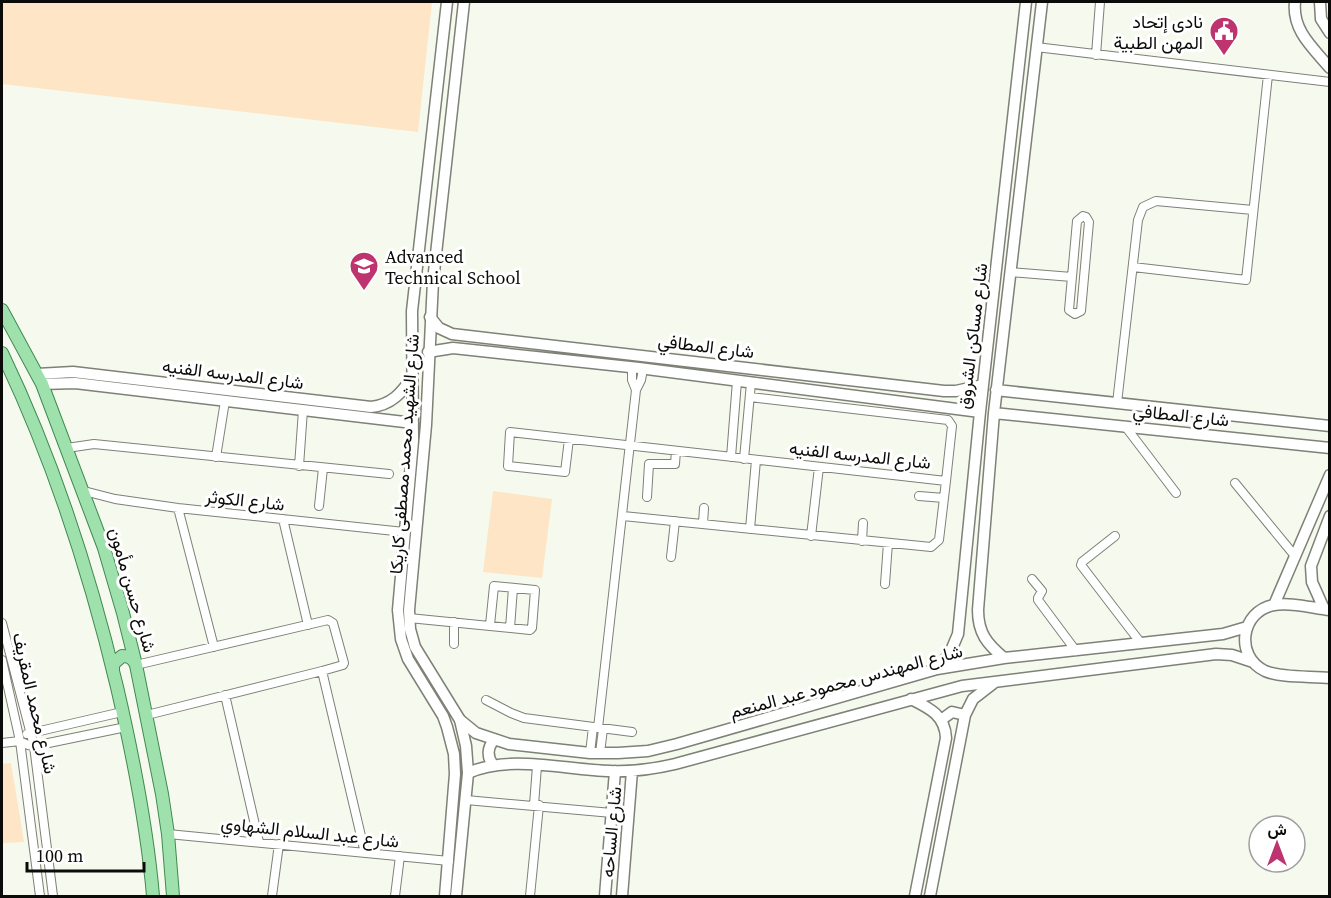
<svg xmlns="http://www.w3.org/2000/svg" width="1331" height="898" viewBox="0 0 1331 898" font-family="'Source Serif 4',Vazirmatn,serif">
  <style>
    .green { fill: #fde5c5 }
    .lines { fill: none; stroke-linecap: round; stroke-linejoin: round }
    .minor-casing { stroke: #7d8176; stroke-width: 10 }
    .tertiary-casing { stroke: #7d8176; stroke-width: 13 }
    .secondary-casing { stroke: #7d8176; stroke-width: 13 }
    .primary-casing { stroke: #408950; stroke-width: 14 }
    .minor { stroke: #fff; stroke-width: 8 }
    .tertiary { stroke: #fff; stroke-width: 10 }
    .secondary { stroke: #fff; stroke-width: 10 }
    .primary { stroke: #9ee1ad; stroke-width: 12 }
    .labels { text-anchor: middle; dominant-baseline: central; stroke-width: 6; stroke-linejoin: round; paint-order: stroke }
    .poi-label { font-size: 18px; fill: #0b0c09; stroke: #fff; text-anchor: end }
    .street-label { font-size: 18px; fill: #0b0c09; stroke: #fff }
  </style>
  <rect width="100%" height="100%" fill="#f6faee"/>
  <!-- green -->
  <path class="green" d="M2,2H432L418,132L2,84Z
    M493,491L552,499L542,578L483,572Z
    M11,763L24,842L2,843V764Z"/>
  <g class="lines">
    <!-- minor casing -->
    <g class="minor-casing">
      <path id="minor" d="M1036,47L1330,82
        M1096,55L1100,2
        M1083,216L1086,217L1089,222L1081,311L1075,314L1069,310L1077,221Z
        M1133,267L1246,280L1268,75
        M1010,272L1072,277
        M632,367V380L636,390
        M1117,403L1138,220L1143,207L1156,201L1253,210
        M1125,426L1176,493
        M569,439L565,472L508,466L510,432L946,481L952,426L948,420L750,397
        M67,448L94,444L389,474
        M216,457L225,401
        M731,457L737,381
        M744,459L751,383
        M299,466L303,410
        M1235,483L1295,556
        M84,491L115,499L178,508L404,532
        M919,496L944,498
        M647,497L649,464H675L676,451
        M319,506L323,468
        M178,508L214,647
        M623,516L931,547L939,540L946,481
        M283,519L308,625
        M703,524L704,508
        M750,529L756,460
        M811,536L819,467
        M1115,536L1082,562L1081,565L1140,642
        M862,541L863,523
        M671,557L675,521
        M1032,579L1042,591L1038,598V600L1076,651
        M885,584L888,543
        M409,618L530,630L532,628L535,590L494,586L490,625
        M2,623L34,746L53,896
        M510,628L513,588
        M454,644V622
        M2,660L20,741L40,896
        M136,665L328,620L333,623L344,663L343,665L322,671L147,715
        M322,671L365,853
        M225,695L259,842
        M486,700L511,713L524,718L632,732
        M598,728L636,390L641,380L643,369
        M27,734L122,712
        M2,743L20,741L28,745L34,746L126,727
        M590,753L593,727
        M600,753L603,729
        M466,800L612,813
        M534,805L537,766
        M168,834L449,861
        M272,896L279,844
        M395,896L400,856
        M530,896L539,805"/>
    </g>
    <!-- tertiary casing -->
    <g class="tertiary-casing">
      <path id="tertiary" d="M1295,2C1292,30 1312,47 1330,68
        M1320,2L1321,19L1330,33
        M430,317L439,328L452,334L944,391H956L983,385
        M428,352L453,348L639,368L980,412
        M996,390L1330,426
        M994,413L1330,448
        M1274,605L1330,475
        M1324,609L1312,582L1311,566L1330,516
        M1330,610C1312,608 1291,602 1274,605C1241,611 1234,656 1265,671C1281,678 1311,676 1330,678
        M1004,658C987,644 978,633 978,610L994,413L1042,2
        M937,669L950,653L958,634L980,412L1026,2
        M911,699C929,708 945,715 946,738L915,896
        M460,720L476,733L509,744L590,753H618L648,751L677,744L937,669L1004,658L1223,634L1247,627
        M941,720L952,712L965,715
        M493,765C487,757 487,748 494,740
        M468,773C510,754 565,770 610,771C632,772 654,769 675,764L962,686L1216,654L1232,655L1253,662
        M605,896L615,771
        M622,896L632,771
        M930,896L965,715L973,699L995,682"/>
    </g>
    <!-- secondary casing -->
    <g class="secondary-casing">
      <path id="secondary" d="M37,374L73,372L371,407C391,405 402,393 412,377
        M42,384L75,383L413,423
        M445,896L455,774L454,754L447,727L443,716L408,659L401,639L398,610L413,441L412,311L447,2
        M456,896L468,773L466,746L460,720L415,647L410,629L409,610L426,425L433,281L464,2"/>
    </g>
    <!-- primary casing -->
    <g class="primary-casing">
      <path id="primary" d="M2,310L42,384L104,548L123,613L136,665L162,794L168,834L173,896
        M2,353C54,461 89,570 117,687C133,756 147,825 153,896
        M113,670V664L122,656C129,656 133,658 136,665"/>
    </g>
    <!-- minor -->
    <use href="#minor" class="minor"/>
    <!-- tertiary -->
    <use href="#tertiary" class="tertiary"/>
    <!-- secondary -->
    <use href="#secondary" class="secondary"/>
    <!-- primary -->
    <use href="#primary" class="primary"/>
  </g>
  <!-- icons -->
  <defs>
    <g id="civic-pin" transform="scale(1.5)"><path d="M0 17L-7.5 6A9.5 9.5 0 1 1 7.5 6Z" fill="#be346e" stroke="#fff"/><path d="M-.6-6.5H3V-4.5H.6V-3L4-1V1h2V6H-6V1h2V-1L-.6-3ZM-1.2 2.5V6h2.4V2.5Z" fill="#fff"/></g>
    <g id="school-pin" transform="scale(1.5)"><path d="M0 17L-7.5 6A9.5 9.5 0 1 1 7.5 6Z" fill="#be346e" stroke="#fff"/><path d="M0-5L7-2L0 1L-7-2ZM-4 1L0 2.5L4 1V4Q0 6-4 4Z" fill="#fff"/></g>
  </defs>
  <g fill-rule="evenodd">
    <use href="#civic-pin" x="1224" y="31"/>
    <use href="#school-pin" x="364" y="266"/>
  </g>
  <g class="labels">
    <!-- poi labels -->
    <g class="poi-label">
      <text x="1203" y="21">نادى إتحاد<tspan x="1203" dy="21">المهن الطبية</tspan></text>
      <text x="385" y="256" text-anchor="start">Advanced<tspan x="385" dy="21">Technical School</tspan></text>
    </g>
    <!-- street labels -->
    <g class="street-label">
      <text transform="translate(972 336) rotate(-83)">شارع مساكن الشروق</text>
      <text transform="translate(706 346) rotate(7)">شارع المطافي</text>
      <text transform="translate(233 374) rotate(7)">شارع المدرسه الفنيه</text>
      <text transform="translate(1181 415) rotate(6)">شارع المطافي</text>
      <text transform="translate(404 454) rotate(-86)">شارع الشهيد محمد مصطفى كاريكا</text>
      <text transform="translate(860 455) rotate(6)">شارع المدرسه الفنيه</text>
      <text transform="translate(245 500) rotate(6)">شارع الكوثر</text>
      <text transform="translate(133 590) rotate(74)">شارع حسن مأمون</text>
      <text transform="translate(846 681) rotate(-15)">شارع المهندس محمود عبد المنعم</text>
      <text transform="translate(35 703) rotate(77)">شارع محمد المقريف</text>
      <text transform="translate(310 832) rotate(6)">شارع عبد السلام الشهاوي</text>
      <text transform="translate(611 832) rotate(-85)">شارع الساحه</text>
    </g>
  </g>
  <!-- border -->
  <rect width="1331" height="898" fill="none" stroke="#0b0c09" stroke-width="6"/>
  <!-- north arrow -->
  <g transform="translate(1277 844)"><circle r="28" fill="#ffffff" stroke="#9d9e9d" stroke-width="1.5"/>
  <path d="M0-4.5L10 22L0 15L-10 22Z" fill="#be346e"/>
  <text y="-9" font-size="16" font-weight="bold" text-anchor="middle" fill="#0b0c09">ش</text>
  </g>
  <!-- scale -->
  <path d="M27 862v9h117v-9" fill="none" stroke="#0b0c09" stroke-width="3"/>
  <text x="36" y="862" font-size="18" fill="#0b0c09" stroke="#ffffff" stroke-width="4.5" paint-order="stroke">100 m</text>
</svg>
